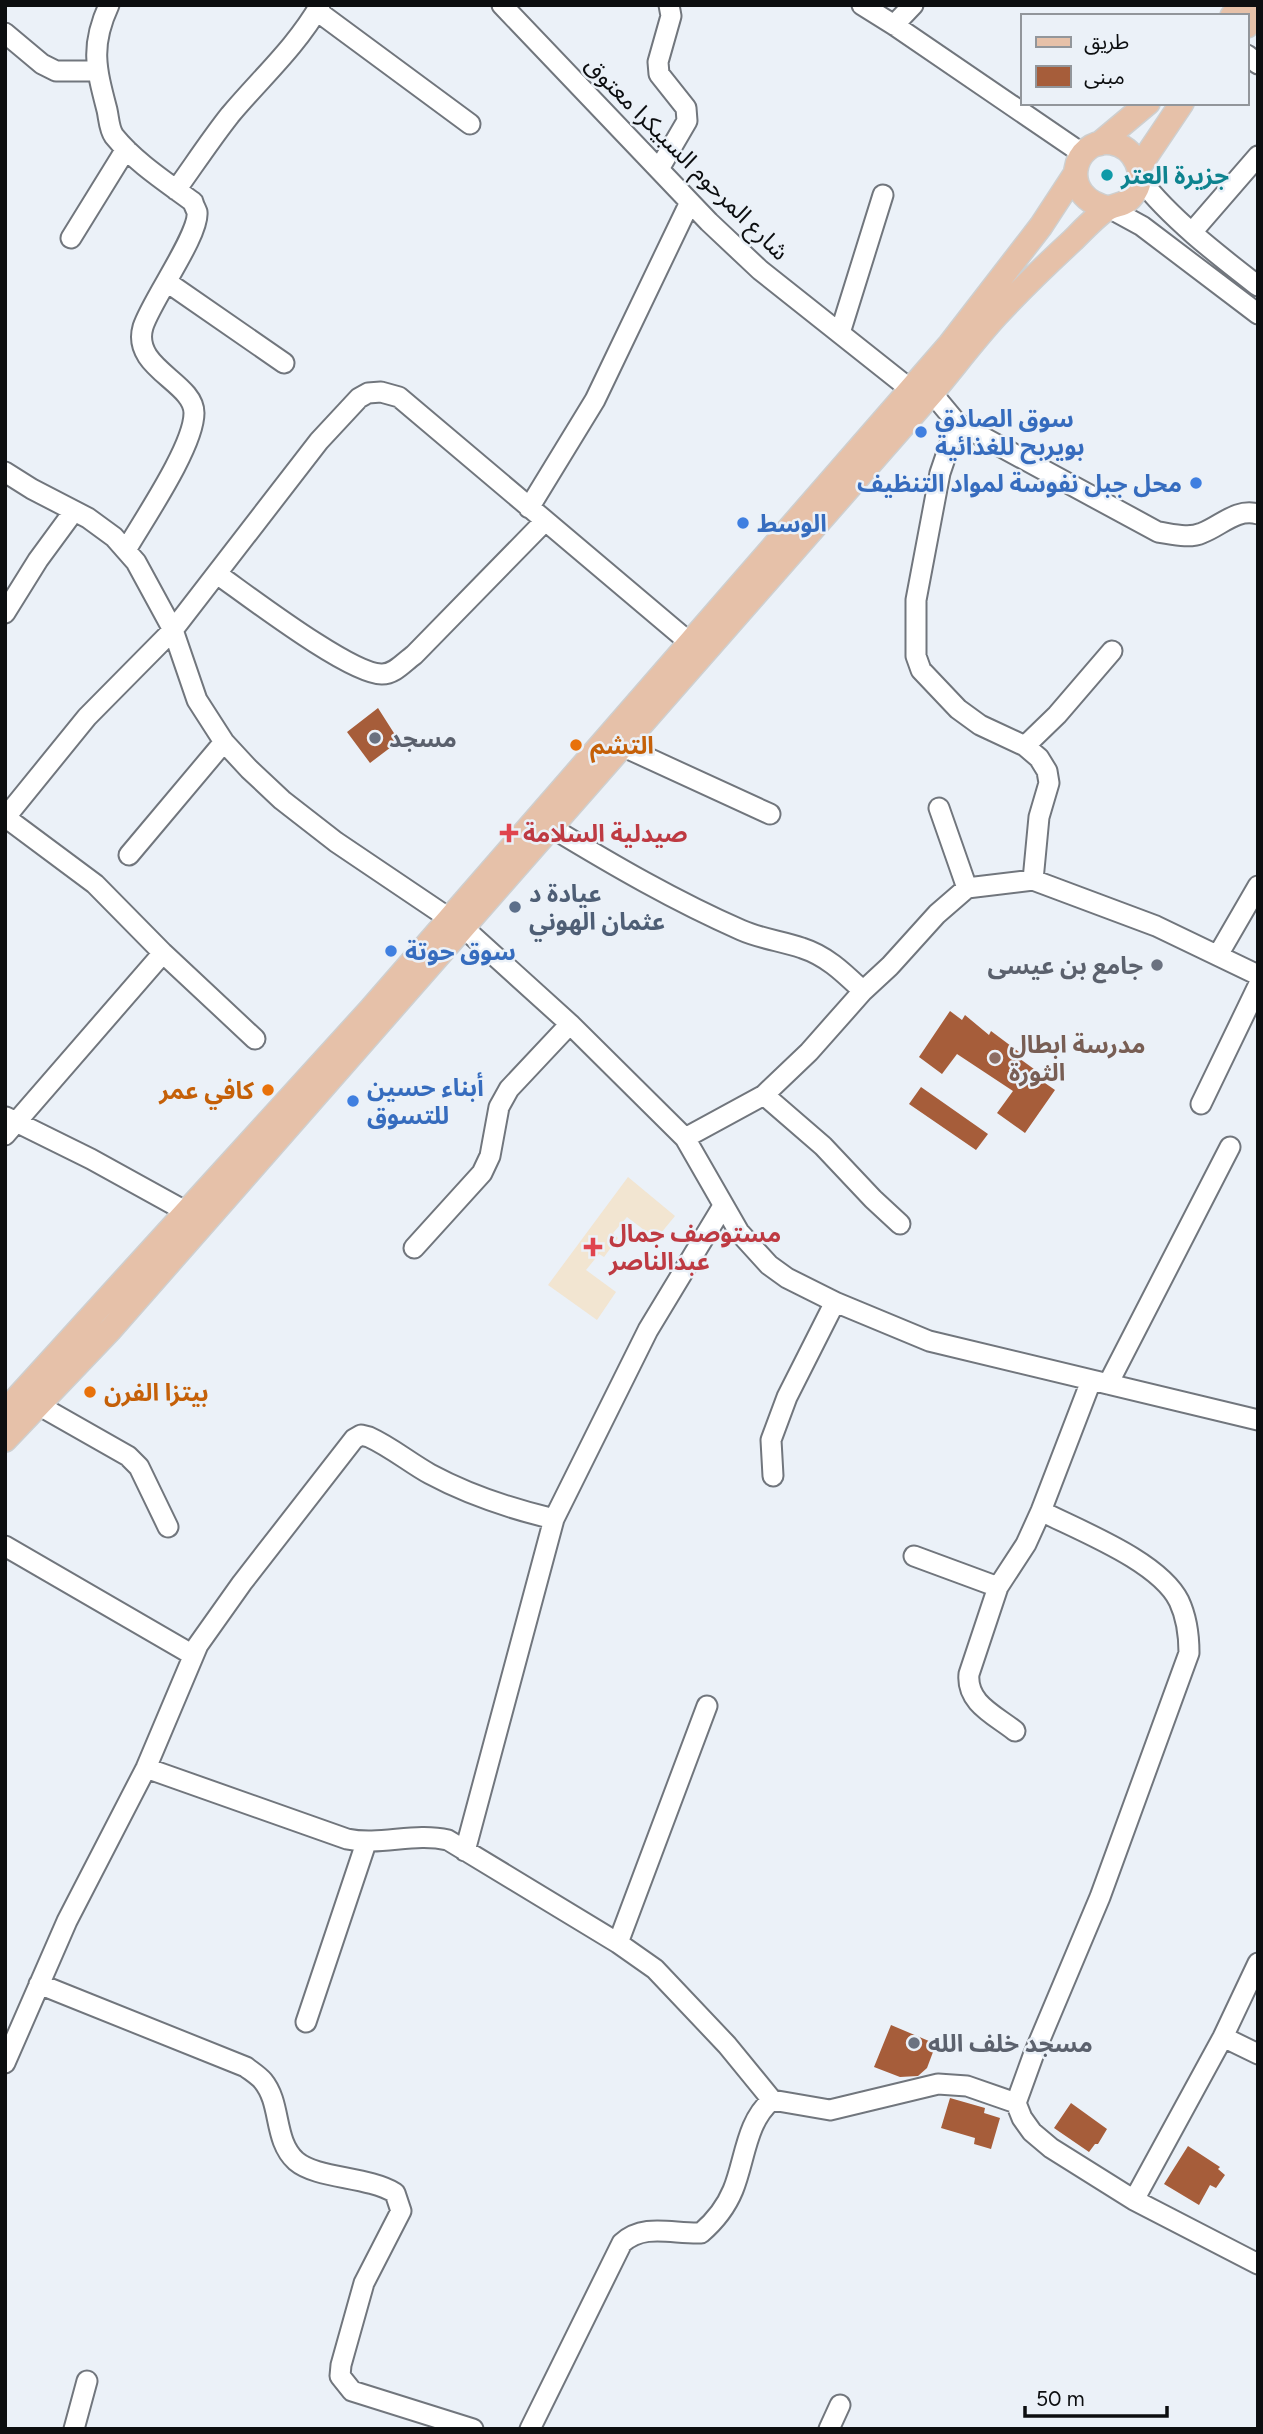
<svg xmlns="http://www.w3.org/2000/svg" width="1263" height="2434" viewBox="0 0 1263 2434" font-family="Figtree,'Noto Sans Arabic',sans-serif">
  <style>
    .medical { fill: #f2e5d1 }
    .building { fill: #a65d3a }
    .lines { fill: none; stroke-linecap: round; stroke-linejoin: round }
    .minor-casing { stroke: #71767d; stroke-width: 23 }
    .major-casing { stroke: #cecfcf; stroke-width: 26 }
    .minor { stroke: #fff; stroke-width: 19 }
    .major { stroke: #e6c1a9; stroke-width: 23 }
    .culture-dot { fill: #0f9aa8; stroke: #ebf1f8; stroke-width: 2.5 }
    .shop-dot { fill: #3f7fe0; stroke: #ebf1f8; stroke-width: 2.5 }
    .worship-dot { fill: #6b7280; stroke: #ebf1f8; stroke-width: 2.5 }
    .food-dot { fill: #e8710a; stroke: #ebf1f8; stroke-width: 2.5 }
    .health-dot { fill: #e0444e; stroke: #ebf1f8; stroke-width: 2.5 }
    .service-dot { fill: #5c6f8a; stroke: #ebf1f8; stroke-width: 2.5 }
    .education-dot { fill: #8d6e63; stroke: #ebf1f8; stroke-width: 2.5 }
    .labels { text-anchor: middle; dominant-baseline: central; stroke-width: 5; stroke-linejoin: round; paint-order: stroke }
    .street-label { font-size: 24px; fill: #0c0e10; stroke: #ebf1f8 }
    .culture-label { font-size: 24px; font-weight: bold; fill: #0d838f; stroke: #ebf1f8; text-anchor: start }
    .shop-label { font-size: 24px; font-weight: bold; fill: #366cbe; stroke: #ebf1f8; text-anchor: start }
    .worship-label { font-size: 24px; font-weight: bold; fill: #5b616d; stroke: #ebf1f8; text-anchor: start }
    .food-label { font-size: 24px; font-weight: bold; fill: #c56008; stroke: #ebf1f8; text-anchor: start }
    .health-label { font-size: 24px; font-weight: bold; fill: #be3a42; stroke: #ebf1f8; text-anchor: start }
    .service-label { font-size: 24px; font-weight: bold; fill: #4e5e75; stroke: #ebf1f8; text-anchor: start }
    .education-label { font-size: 24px; font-weight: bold; fill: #785e54; stroke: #ebf1f8; text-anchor: start }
  </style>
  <rect width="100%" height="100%" fill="#ebf1f8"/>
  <!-- medical -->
  <path class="medical" d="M628,1177L675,1216L656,1239L627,1217L613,1233L618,1238L604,1257L599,1254L586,1270L616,1292L597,1320L548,1285Z"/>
  <!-- building -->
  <path class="building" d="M378,708L399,741L370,763L347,732Z
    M950,1011L962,1020L965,1015L989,1035L991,1031L1019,1052L1016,1056L1045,1077L1042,1081L1055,1090L1025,1133L997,1113L1013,1091L957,1054L942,1074L919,1057Z
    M921,1087L988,1134L976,1150L909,1104Z
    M891,2025L936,2044L927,2068L918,2076L900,2077L874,2067Z
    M950,2098L985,2108L984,2113L1000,2118L991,2149L974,2144L975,2138L941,2128Z
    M1071,2103L1107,2129L1098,2144H1095L1089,2152L1054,2128Z
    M1188,2146L1220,2167L1218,2169L1225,2175L1216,2188L1210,2185L1199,2205L1164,2184Z"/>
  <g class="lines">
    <!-- minor casing -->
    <g class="minor-casing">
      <path id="minor" d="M109,5C90,46 96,68 107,110C109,119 109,129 114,136C135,162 166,182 193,202C194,206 196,209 197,212C200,234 151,301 143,327C131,368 194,382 194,413C194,446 144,519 126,550
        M502,5L709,222L760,270L910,389
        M862,5L894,25L1083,154
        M317,11L470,124
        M894,25L913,5
        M5,33L42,64L56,71H96
        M1247,55L1258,64
        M659,169L687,121L686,108L659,74L658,62L671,16L669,5
        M1140,179C1171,219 1218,255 1258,286
        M176,190C194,165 211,139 230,115C261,78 296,47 320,5
        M1109,208L1142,226L1258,314
        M1193,231L1258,156
        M71,238L126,149
        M167,282L284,363
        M840,333L883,195
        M932,393L957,423L1158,532C1172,534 1189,539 1202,533C1221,526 1236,508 1258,514
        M957,423L940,473L916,600V656L921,670L958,709L980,725L1025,746L1039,758L1047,771L1049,783L1039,817L1033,880
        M5,472L32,489L88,518L114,537L136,562L173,630L197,700L224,742L249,769L282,800L336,842L465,929L570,1024L685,1138L739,1232L769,1265L787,1278L835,1302L929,1341L1258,1420
        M529,508L595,400L690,202
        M217,574C247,595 351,675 382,674C395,674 404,662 414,655L545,521
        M5,613L38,560L74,511
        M1025,746L1057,715L1112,651
        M624,747L770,814
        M939,808L967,888
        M5,817L95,884L163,953L255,1039
        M5,818L87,717L173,630L319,441L359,398L368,393L381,392L399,397L689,642
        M552,828C613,865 675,901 741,930C761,939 782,941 802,948C827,956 844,973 863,991
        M129,855L224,742
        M1218,955L1258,886
        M764,1095L823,1146L873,1199L900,1224
        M1201,1104L1258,986
        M6,1117L91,1159L187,1212
        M5,1135L163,953
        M685,1138L764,1095L809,1052L863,991L890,966L937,914L967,888L1033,880L1156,926L1258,975
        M414,1248L482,1173L490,1156L499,1107L509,1089L570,1024
        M1108,1384L1230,1147
        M40,1406L128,1456L139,1467L168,1527
        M773,1476L771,1440L787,1397L835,1302
        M1041,1511C1080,1531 1159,1561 1179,1601C1187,1618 1189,1635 1189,1653L1100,1897L1033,2056L1016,2103L1022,2118L1032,2132L1051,2148L1134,2200L1258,2264
        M5,1546L193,1655
        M914,1556L998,1587
        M1015,1731C995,1715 966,1703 969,1674L998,1587L1026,1544L1041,1511L1091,1381
        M146,1768L347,1839C381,1846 414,1832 448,1840L618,1943L655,1969L727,2045L772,2100
        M465,1851L554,1519L648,1330L723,1206
        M618,1943L707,1706
        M39,1984L246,2067C251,2071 259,2076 263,2081C282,2104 273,2140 296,2161C317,2179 367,2176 395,2193L401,2211L364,2283L341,2365L340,2376L352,2391L473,2429
        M306,2022L366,1843
        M1223,2037L1258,2054
        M5,2063L67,1921L146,1768L198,1645L242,1583L354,1439L361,1435L369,1437C391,1447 410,1463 430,1474C469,1495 512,1509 554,1519
        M1134,2200L1223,2037L1258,1963
        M74,2429L87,2381
        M530,2429L622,2243C644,2223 672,2234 701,2233C715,2221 726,2207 733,2190C745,2161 746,2121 772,2100L830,2110L938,2084L967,2086L1016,2103
        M829,2429L840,2405"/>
    </g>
    <!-- major casing -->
    <g class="major-casing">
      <path id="major" d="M1232,16L1242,5
        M1247,26L1258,14
        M1099,144L1148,103
        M1139,167L1182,103
        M5,1411L370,1010L950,344L1041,226L1075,174
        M5,1440L111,1329L932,393C954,367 974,340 997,315C1021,289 1047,264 1073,240C1082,231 1099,213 1109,208C1121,203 1127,205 1135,192C1147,173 1134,147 1112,143C1072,137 1057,198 1109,208"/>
    </g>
    <!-- minor -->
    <use href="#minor" class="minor"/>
    <!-- major -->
    <use href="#major" class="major"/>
  </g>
  <!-- markers -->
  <circle class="culture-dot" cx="1107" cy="175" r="7"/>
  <g class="shop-dot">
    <circle cx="921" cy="432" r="7"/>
    <circle cx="1196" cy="483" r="7"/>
    <circle cx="743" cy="523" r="7"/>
    <circle cx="391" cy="951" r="7"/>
    <circle cx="353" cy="1101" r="7"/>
  </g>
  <g class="worship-dot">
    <circle cx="375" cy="738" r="7"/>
    <circle cx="1157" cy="965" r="7"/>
    <circle cx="914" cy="2043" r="7"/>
  </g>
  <g class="food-dot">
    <circle cx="576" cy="745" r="7"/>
    <circle cx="268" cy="1090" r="7"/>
    <circle cx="90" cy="1392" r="7"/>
  </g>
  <g class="health-dot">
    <path d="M505.5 822.5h7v7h7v7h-7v7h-7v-7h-7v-7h7z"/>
    <path d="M589.5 1236.5h7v7h7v7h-7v7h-7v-7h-7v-7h7z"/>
  </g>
  <circle class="service-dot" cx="515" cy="907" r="7"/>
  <circle class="education-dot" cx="995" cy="1058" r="7"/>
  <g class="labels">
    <!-- street labels -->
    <g class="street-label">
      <text transform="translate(687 158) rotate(45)">شارع المرحوم السبيكرا معتوق</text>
    </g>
    <!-- culture labels -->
    <g class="culture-label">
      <text x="1121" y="175">جزيرة العتر</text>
    </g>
    <!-- shop labels -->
    <g class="shop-label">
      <text x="935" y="418">سوق الصادق<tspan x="935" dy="28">بويربح للغذائية</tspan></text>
      <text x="1182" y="483" text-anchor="end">محل جبل نفوسة لمواد التنظيف</text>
      <text x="757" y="523">الوسط</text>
      <text x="405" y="951">سوق حوتة</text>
      <text x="367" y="1087">أبناء حسين<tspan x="367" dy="28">للتسوق</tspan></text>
    </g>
    <!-- worship labels -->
    <g class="worship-label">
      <text x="389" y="738">مسجد</text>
      <text x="1143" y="965" text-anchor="end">جامع بن عيسى</text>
      <text x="928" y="2043">مسجد خلف الله</text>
    </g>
    <!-- food labels -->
    <g class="food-label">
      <text x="590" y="745">التشم</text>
      <text x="254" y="1090" text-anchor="end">كافي عمر</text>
      <text x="104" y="1392">بيتزا الفرن</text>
    </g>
    <!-- health labels -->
    <g class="health-label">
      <text x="523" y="833">صيدلية السلامة</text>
      <text x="609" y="1233">مستوصف جمال<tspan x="609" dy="28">عبدالناصر</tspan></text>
    </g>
    <!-- service labels -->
    <g class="service-label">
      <text x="529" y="893">عيادة د<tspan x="529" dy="28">عثمان الهوني</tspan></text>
    </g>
    <!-- education labels -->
    <g class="education-label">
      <text x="1009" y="1044">مدرسة ابطال<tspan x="1009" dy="28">الثورة</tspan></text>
    </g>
  </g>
  <!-- border -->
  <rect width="1263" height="2434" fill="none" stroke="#0c0e10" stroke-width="14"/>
  <!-- legend -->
  <rect x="1021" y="14" width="228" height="91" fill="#ebf1f8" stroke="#92969b" stroke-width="2"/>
  <rect x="1036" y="37" width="35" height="10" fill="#e6c1a9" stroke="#92969b" stroke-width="2"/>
  <text x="1084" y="49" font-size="21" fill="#0c0e10">طريق</text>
  <rect x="1036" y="66" width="35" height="21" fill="#a65d3a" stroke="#92969b" stroke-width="2"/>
  <text x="1084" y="84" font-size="21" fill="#0c0e10">مبنى</text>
  <!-- scale -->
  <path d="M1025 2406v10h142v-10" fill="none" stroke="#0c0e10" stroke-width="3.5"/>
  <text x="1036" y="2406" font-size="21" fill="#0c0e10" stroke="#ebf1f8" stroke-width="5" paint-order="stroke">50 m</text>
</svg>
